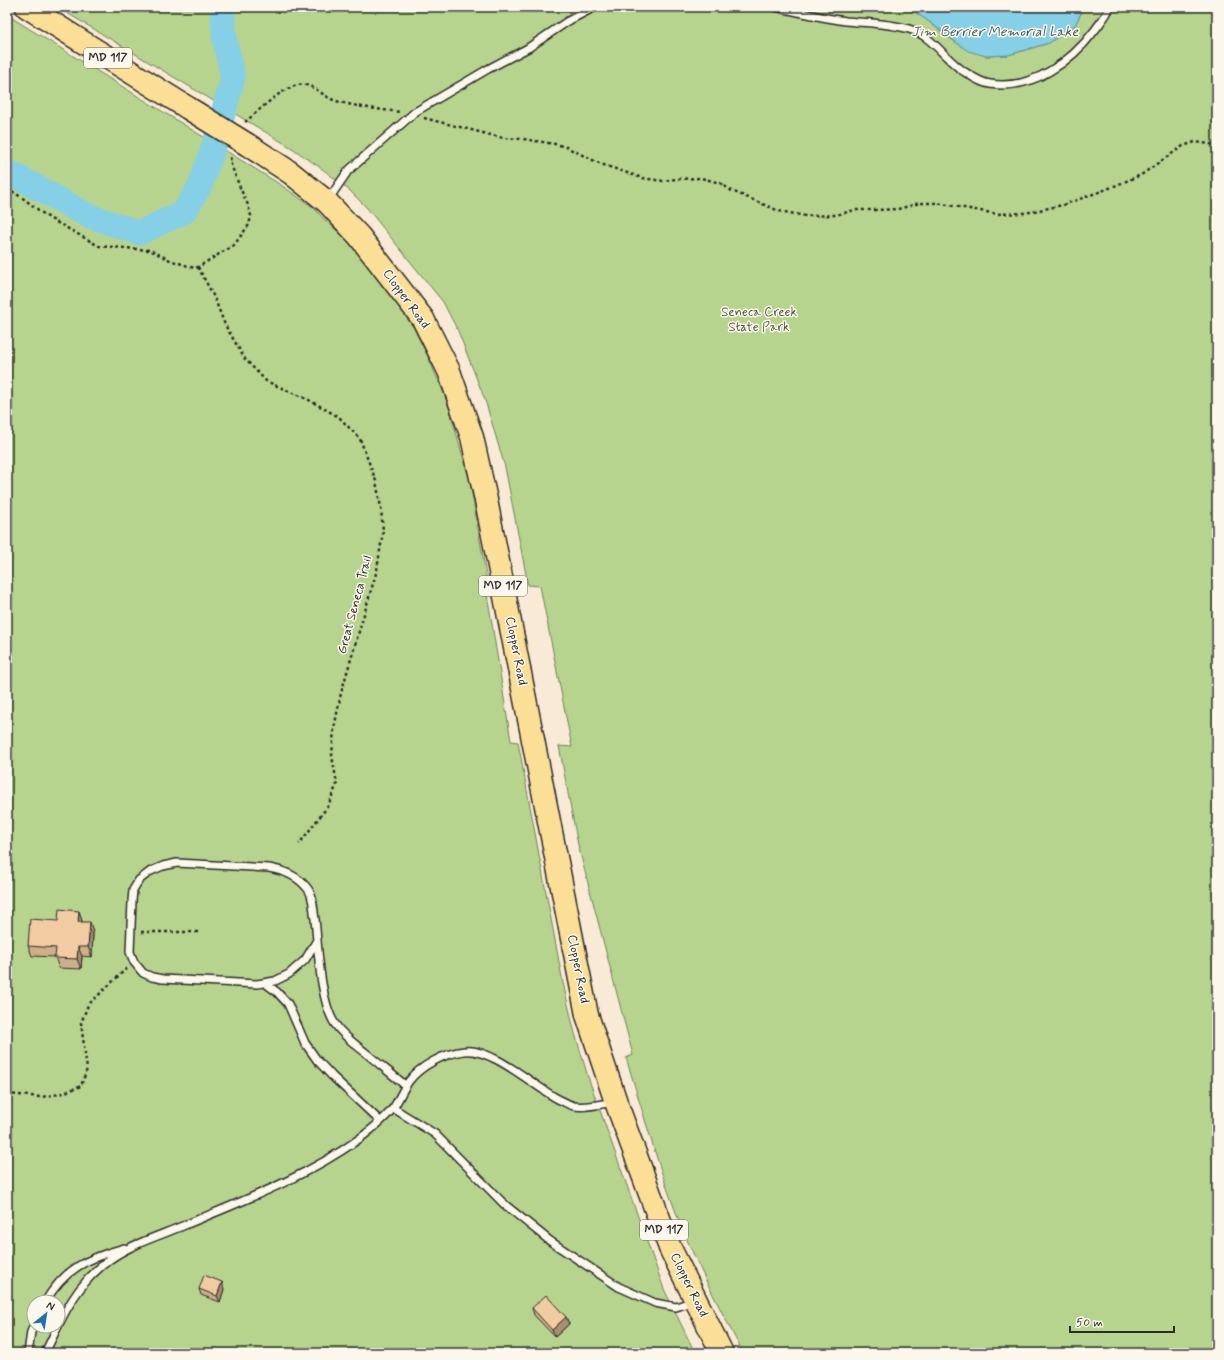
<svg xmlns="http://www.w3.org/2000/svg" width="1224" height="1360" viewBox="0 0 1224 1360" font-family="Mynerve,sans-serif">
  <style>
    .green { fill: #b6d48d; stroke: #70805c; fill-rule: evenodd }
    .water { fill: #85d0e6; stroke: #618e9b }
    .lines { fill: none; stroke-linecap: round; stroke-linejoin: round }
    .river { stroke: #85d0e6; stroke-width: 25 }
    .service-casing { stroke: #2b2b2b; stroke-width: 10 }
    .primary-casing { stroke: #2b2b2b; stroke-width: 25 }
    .path { stroke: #2b2b2b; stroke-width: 2.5; stroke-dasharray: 3 3; stroke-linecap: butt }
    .service { stroke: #fbf7ec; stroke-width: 7 }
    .primary { stroke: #fbdf96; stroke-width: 22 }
    .primary-bridge-casing { stroke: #2b2b2b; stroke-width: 25; stroke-linecap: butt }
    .primary-bridge { stroke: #fbdf96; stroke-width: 22 }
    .wall { fill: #cfaf8a; stroke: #2b2b2b }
    .shaded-wall { fill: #a98e71; stroke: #2b2b2b }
    .building { fill: #f1cba1; stroke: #2b2b2b }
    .labels { text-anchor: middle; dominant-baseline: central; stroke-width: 3; stroke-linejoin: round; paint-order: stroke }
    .shield { fill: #fbf7ec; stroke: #696865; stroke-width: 1 }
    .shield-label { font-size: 12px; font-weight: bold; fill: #2b2b2b }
    .street-label { font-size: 13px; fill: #2b2b2b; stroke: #fbf7ec }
    .park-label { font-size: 13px; fill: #4e5544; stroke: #fbf7ec }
    .water-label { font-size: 14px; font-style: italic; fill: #465d63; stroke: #fbf7ec }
  </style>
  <rect width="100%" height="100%" fill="#f8ead6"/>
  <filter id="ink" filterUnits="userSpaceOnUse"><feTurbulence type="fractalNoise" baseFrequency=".025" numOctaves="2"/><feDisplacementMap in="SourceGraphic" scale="8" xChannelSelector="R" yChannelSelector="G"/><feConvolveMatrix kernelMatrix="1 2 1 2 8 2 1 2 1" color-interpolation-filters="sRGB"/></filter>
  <g filter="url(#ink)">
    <!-- green -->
    <path class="green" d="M57,7H906L924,18L955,42L986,56L1008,55L1049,43L1075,25L1084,7H1217V1353H743C723,1314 702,1275 685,1235C661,1178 645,1118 626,1058L633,1055L578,845L559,746L572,747L540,586L528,585L505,467L485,400L458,331L443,302L367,208L349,190L325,171L292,148Z
      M7,15L281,185L314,208L324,219L345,238L375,271L397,301L413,327L428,357L445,396L450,411L470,482L487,581H485L511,741L518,742L563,983L574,1030L588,1077L664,1289L695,1353H7ZM34,1302H58V1326H34Z"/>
    <!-- water -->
    <path class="water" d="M906,7H1084L1075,25L1049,43L1008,55L986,56L968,51L924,18Z"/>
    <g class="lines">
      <!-- river -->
      <path class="river" d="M7,171L87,215L139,233L184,212L200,186L215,143L233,77L225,42L222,7"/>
      <!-- service casing -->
      <g class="service-casing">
        <path id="service" d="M775,7C798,12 822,18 846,21C867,23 888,23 909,29C934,36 946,62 968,74C974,78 983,83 990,84C1032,91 1072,61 1095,30C1100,23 1107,15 1110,7
          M328,200L348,171L415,112L488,69L528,48L568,21L595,7
          M317,940L305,960L289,974L275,981L257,984L163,979L152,977L143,973L134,962L130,952L132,901L133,890L139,880L151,871L163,866L177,863L269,868C285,871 298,876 308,889C314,897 313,909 315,919C318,946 320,1002 335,1024C343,1036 355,1044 366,1053C379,1064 393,1075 406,1086
          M265,983L277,992L288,1004L305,1043L317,1060L332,1076L380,1121
          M393,1108L435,1134L504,1204L550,1241L619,1287L655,1303L676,1307L694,1301
          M45,1302C65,1268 88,1258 124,1248
          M58,1326C71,1299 85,1278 109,1260C131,1244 159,1236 185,1225C245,1200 306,1177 359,1139C371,1130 385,1119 394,1107C399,1099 403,1089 409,1081C420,1066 445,1053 464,1051C491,1047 534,1086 558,1099C563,1101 569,1105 574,1106C587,1108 601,1104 614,1102
          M28,1353L31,1332L34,1325
          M45,1353L58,1326"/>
      </g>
      <!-- primary casing -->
      <g class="primary-casing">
        <path id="primary" d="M27,7L188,108
          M248,145L291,173L327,202L359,236L423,319L449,371L472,437L486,500L587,1015L616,1102L670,1248L722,1353"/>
      </g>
      <!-- path -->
      <path class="path" d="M424,118L503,138L523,139L555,144L566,147L601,164L642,178L663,181L676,179L701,178L720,183L732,191L779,211L806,216L836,215L855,210H874L898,209L920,203H937L997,214L1025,213L1063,205L1107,189L1141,175L1183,146L1195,142L1217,145
        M245,122C260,110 280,89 298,85C310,82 321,94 331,99C349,106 381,110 401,112
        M7,188L24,199L49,218L99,246L150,250L170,260L194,268L198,267L234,245L249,225L251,216L248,205L241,190L230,162L231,156
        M198,267L214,297L225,325L245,359L266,381L309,400L339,417L360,439L376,481L381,508L383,531L377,570L341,693L334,729L332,756L337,784L328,806L299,844
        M141,932H201
        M7,1094L41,1097L60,1094L81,1086L87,1069L81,1023L88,1005L127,968"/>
      <!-- service -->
      <use href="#service" class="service"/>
      <!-- primary -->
      <use href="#primary" class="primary"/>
      <!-- primary-bridge casing -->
      <g class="primary-bridge-casing">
        <path id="primary-bridge" d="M188,108L248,145"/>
      </g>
      <!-- primary-bridge -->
      <use href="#primary-bridge" class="primary-bridge"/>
    </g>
    <!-- wall -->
    <path class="wall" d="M79,911L82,922L93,932L92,957L82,956L81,969L59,968L55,957L32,956L28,946Z
      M199,1289H224L220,1302L201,1295Z
      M532,1308L566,1317L569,1324L555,1337L534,1315Z"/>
    <!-- shaded-wall -->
    <path class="shaded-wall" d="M79,911L82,921V931L78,922Z
      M90,922L93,932L92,957L88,947Z
      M78,947L82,956L81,969L77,959Z
      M222,1282L224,1289L220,1302L217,1296Z
      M59,1301L60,1304L58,1307V1302Z
      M566,1317L569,1324L555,1337L552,1330Z"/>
    <!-- building -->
    <path class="building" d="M59,909L79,911L78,922H90L88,947H78L77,959L55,958L56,948L28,946L30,919L58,921Z
      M204,1275L222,1282L217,1296L199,1289Z
      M546,1295L566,1317L552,1330L532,1308Z
      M51,1296L59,1301L58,1302H48Z"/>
  </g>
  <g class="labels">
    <!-- shield labels -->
    <g class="shield">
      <rect x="84" y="48" width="48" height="20" rx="3"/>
      <rect x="479" y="576" width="48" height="20" rx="3"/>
      <rect x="640" y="1220" width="48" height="20" rx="3"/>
    </g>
    <g class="shield-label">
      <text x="108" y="58">MD 117</text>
      <text x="503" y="586">MD 117</text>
      <text x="664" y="1230">MD 117</text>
    </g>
    <!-- street labels -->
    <g class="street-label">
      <text transform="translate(406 299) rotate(54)">Clopper Road</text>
      <text transform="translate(355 605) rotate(-75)">Great Seneca Trail</text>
      <text transform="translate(516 651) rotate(79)">Clopper Road</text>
      <text transform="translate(578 969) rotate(79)">Clopper Road</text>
      <text transform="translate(689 1285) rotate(64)">Clopper Road</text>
    </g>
    <!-- park labels -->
    <g class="park-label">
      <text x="759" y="312">Seneca Creek<tspan x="759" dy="15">State Park</tspan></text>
    </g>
    <!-- water labels -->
    <g class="water-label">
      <text x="995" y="32">Jim Berrier Memorial Lake</text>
    </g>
  </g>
  <!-- margin -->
  <rect width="1224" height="1360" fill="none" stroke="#fbf7ec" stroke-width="24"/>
  <rect x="12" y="12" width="1200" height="1336" fill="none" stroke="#2b2b2b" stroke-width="1.5" filter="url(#ink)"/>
  <!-- north arrow -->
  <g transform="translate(46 1314) rotate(30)"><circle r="19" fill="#fbf7ec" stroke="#a8a59f"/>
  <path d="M0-3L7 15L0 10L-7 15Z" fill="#1f6fb2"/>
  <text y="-6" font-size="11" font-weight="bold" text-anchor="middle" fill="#2b2b2b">N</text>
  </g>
  <!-- scale -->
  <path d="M1070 1326v6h104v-6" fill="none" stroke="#2b2b2b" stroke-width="2"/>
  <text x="1076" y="1326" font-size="12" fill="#2b2b2b" stroke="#fbf7ec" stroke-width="3" paint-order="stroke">50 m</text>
</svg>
